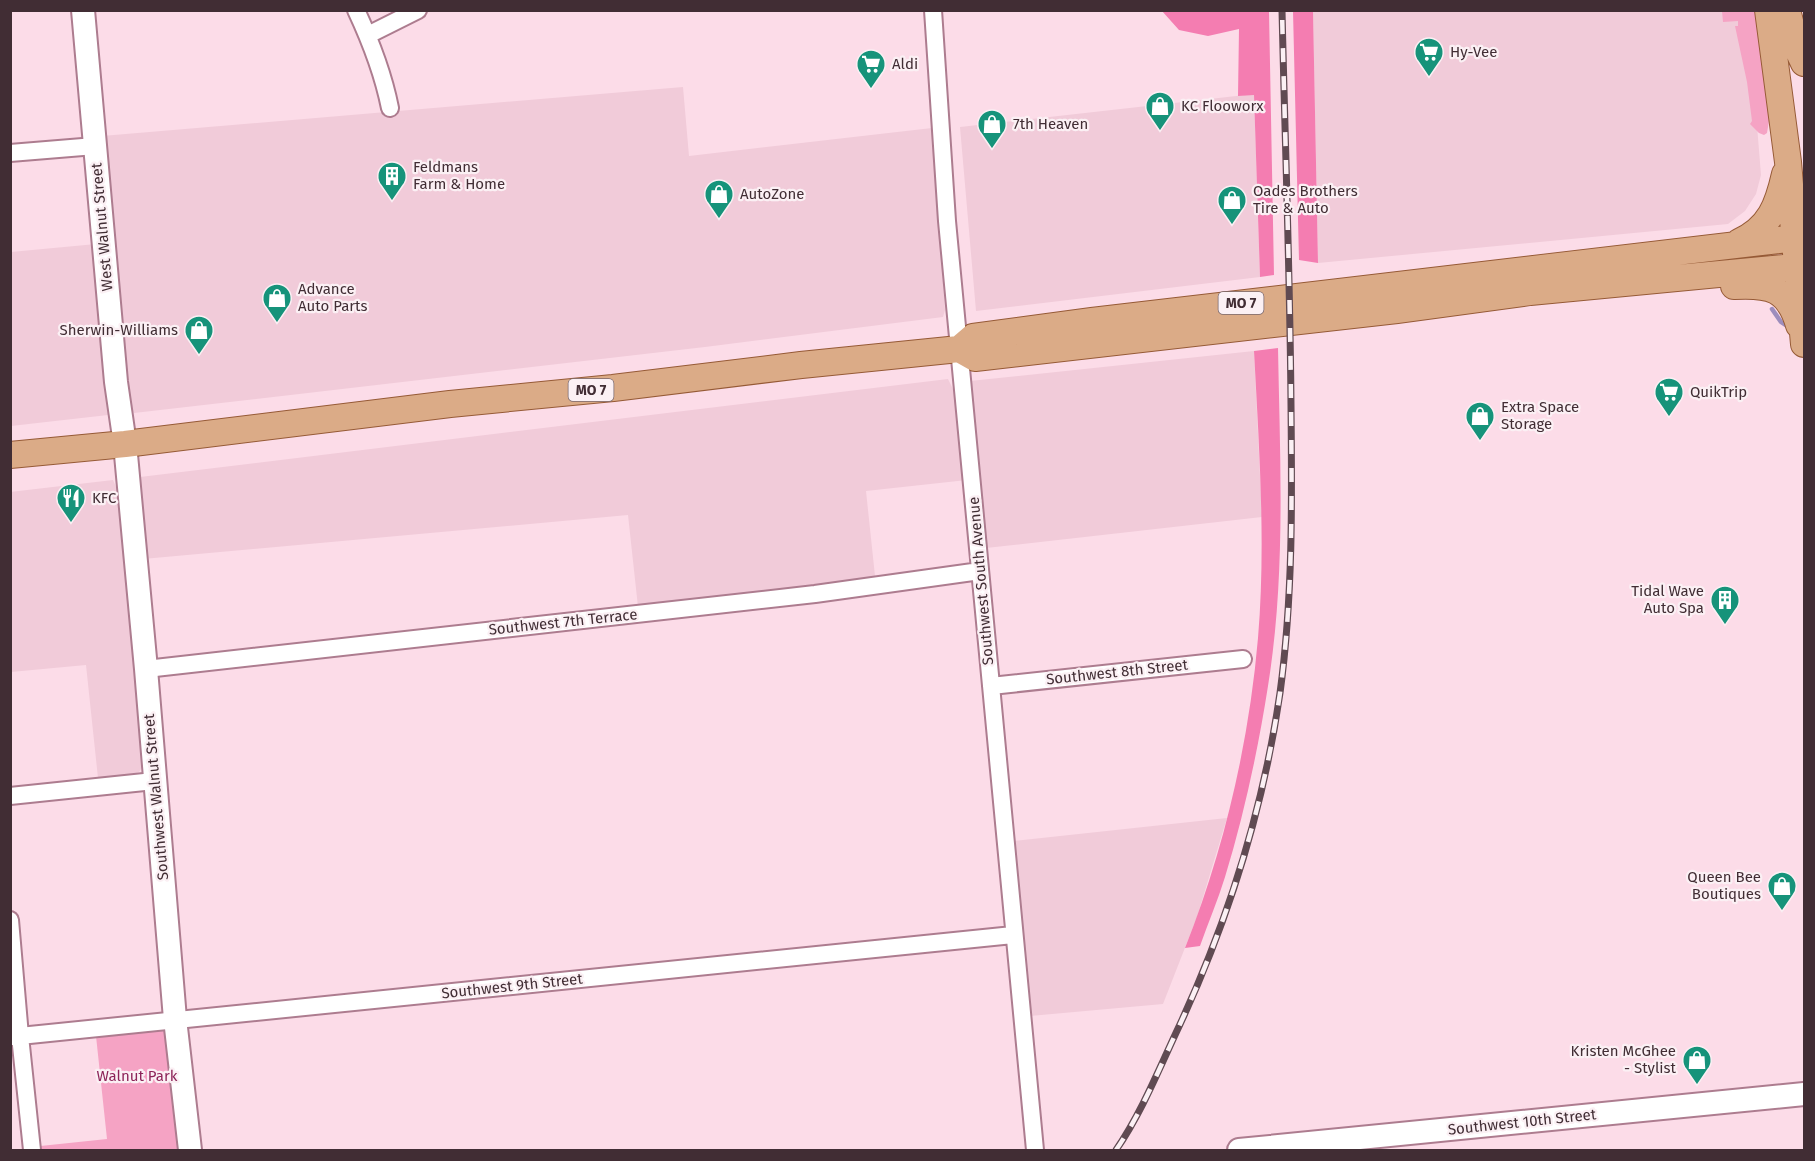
<svg xmlns="http://www.w3.org/2000/svg" width="1815" height="1161" viewBox="0 0 1815 1161" font-family="'Fira Sans',sans-serif">
  <style>
    .built { fill: #f1cbd9 }
    .green { fill: #f5a3c4 }
    .forest { fill: #f47db1 }
    .lines { fill: none; stroke-linecap: round; stroke-linejoin: round }
    .stream { stroke: #9d8dbd; stroke-width: 4.5 }
    .street-casing { stroke: #ad7c8f; stroke-width: 20 }
    .secondary-casing { stroke: #ad7c8f; stroke-width: 26 }
    .primary-casing { stroke: #965a36; stroke-width: 28 }
    .street { stroke: #fff; stroke-width: 16 }
    .secondary { stroke: #fff; stroke-width: 22 }
    .primary { stroke: #dbab87; stroke-width: 26 }
    .rail-casing { stroke: #604a52; stroke-width: 7 }
    .rail { stroke: #fbf0f4; stroke-width: 4.5; stroke-dasharray: 14; stroke-linecap: butt }
    .labels { text-anchor: middle; dominant-baseline: central; stroke-width: 4.5; stroke-linejoin: round; paint-order: stroke }
    .shield { fill: #fbf0f4; stroke: #79686e; stroke-width: 1.5 }
    .shield-label { font-size: 14px; font-weight: bold; fill: #412d34 }
    .poi-label { font-size: 15px; fill: #412d34; stroke: #fbf0f4; text-anchor: start }
    .street-label { font-size: 15px; fill: #412d34; stroke: #fbf0f4 }
    .park-label { font-size: 15px; fill: #8d2459; stroke: #fbf0f4 }
  </style>
  <rect width="100%" height="100%" fill="#fcdce8"/>
  <!-- built -->
  <path class="built" d="M1313,11H1736L1755,101L1761,175L1756,194L1745,211L1728,224L1318,263Z
    M683,87L689,156L932,128L945,310L943,317L705,347L134,413L129,406L102,136Z
    M1254,94L1260,277L976,311L960,127Z
    M96,244L109,405L108,415L11,426V252Z
    M1254,351L1262,517L986,548L970,381Z
    M948,379L956,395L967,480L866,491L875,576L801,589L638,607L628,515L143,559L136,480L140,477Z
    M113,480L119,494L144,765L139,772L134,774L98,778L86,665L11,672L10,492Z
    M1227,818L1197,917L1163,1004L1030,1016L1013,841Z"/>
  <!-- green -->
  <path class="green" d="M1722,11H1759L1769,121L1767,133L1764,135L1759,133L1750,124L1752,121L1747,82L1735,26H1738V21L1723,22Z
    M158,1026L169,1034L179,1150H32L31,1147L107,1139L96,1036Z"/>
  <!-- forest -->
  <path class="forest" d="M1162,11H1269L1274,275L1260,277L1254,95L1238,96L1239,29L1208,36L1179,30Z
    M1293,11H1313L1318,263L1299,260Z
    M1278,348C1280,460 1286,575 1268,686C1258,750 1244,815 1225,877C1218,900 1208,923 1200,946L1185,948C1224,850 1249,743 1258,638C1266,543 1259,447 1254,351Z"/>
  <g class="lines">
    <!-- stream -->
    <path class="stream" d="M1772,309L1781,322L1790,328"/>
    <!-- street casing -->
    <g class="street-casing">
      <path id="street" d="M356,10C371,42 383,73 390,108
        M933,10L947,221L1035,1150
        M368,35L418,10
        M10,153L95,146
        M146,669L815,594L980,571
        M991,686L1243,659
        M10,796L154,781
        M10,920L20,1036L32,1150
        M10,1037L1013,935"/>
    </g>
    <!-- secondary casing -->
    <g class="secondary-casing">
      <path id="secondary" d="M83,10L116,382L125,444L146,669L175,1019L190,1150
        M1239,1150L1804,1094"/>
    </g>
    <!-- primary casing -->
    <g class="primary-casing">
      <path id="primary" d="M1768,10L1788,162L1804,344
        M1787,10L1797,48L1804,63
        M1739,242C1770,228 1778,205 1785,174
        M1734,286C1770,284 1788,288 1799,325
        M959,349L975,358L1397,310L1530,292L1804,266
        M10,455L125,444L450,404L613,388L801,365L959,349L973,337L1092,321L1804,237"/>
    </g>
    <!-- street -->
    <use href="#street" class="street"/>
    <!-- secondary -->
    <use href="#secondary" class="secondary"/>
    <!-- primary -->
    <use href="#primary" class="primary"/>
    <!-- rail casing -->
    <g class="rail-casing">
      <path id="rail" d="M1116,1150C1140,1115 1157,1074 1175,1035C1226,927 1263,811 1280,693C1293,597 1292,501 1291,405C1290,273 1285,142 1282,10"/>
    </g>
    <!-- rail -->
    <use href="#rail" class="rail"/>
  </g>
  <!-- icons -->
  <defs>
    <g id="supermarket-pin" transform="scale(1.5)"><path d="M0 17L-7.5 6A9.5 9.5 0 1 1 7.5 6Z" fill="#16937a" stroke="#fbf0f4"/><path d="M-6-5.5h2.5l.6 2H6L4.5 2H-2.5L-4.4-4H-6ZM-1.5 3.2a1.3 1.3 0 1 0 .1 0ZM3 3.2a1.3 1.3 0 1 0 .1 0Z" fill="#fff"/></g>
    <g id="shop-pin" transform="scale(1.5)"><path d="M0 17L-7.5 6A9.5 9.5 0 1 1 7.5 6Z" fill="#16937a" stroke="#fbf0f4"/><path d="M-5-2.5h2.3a2.7 3.5 0 0 1 5.4 0H5L5.5 6h-11ZM-1.5-2.5h3a1.5 2.3 0 0 0-3 0Z" fill="#fff"/></g>
    <g id="building-pin" transform="scale(1.5)"><path d="M0 17L-7.5 6A9.5 9.5 0 1 1 7.5 6Z" fill="#16937a" stroke="#fbf0f4"/><path d="M-4-6H4V6H1V3H-1V6H-4ZM-2.5-4.3h1.7v1.8h-1.7ZM.8-4.3h1.7v1.8H.8ZM-2.5-1h1.7V.8h-1.7ZM.8-1h1.7V.8H.8Z" fill="#fff"/></g>
    <g id="restaurant-pin" transform="scale(1.5)"><path d="M0 17L-7.5 6A9.5 9.5 0 1 1 7.5 6Z" fill="#16937a" stroke="#fbf0f4"/><path d="M-5-6h1v4h1v-4h1v4h1v-4h1v5L-1.5 .5V6h-2V.5L-5-1ZM5-6V6H3V1.5H1.5Q1.5-4 5-6Z" fill="#fff"/></g>
  </defs>
  <g fill-rule="evenodd">
    <use href="#supermarket-pin" x="1429" y="52"/>
    <use href="#supermarket-pin" x="871" y="64"/>
    <use href="#shop-pin" x="1160" y="106"/>
    <use href="#shop-pin" x="992" y="124"/>
    <use href="#building-pin" x="392" y="176"/>
    <use href="#shop-pin" x="719" y="194"/>
    <use href="#shop-pin" x="1232" y="200"/>
    <use href="#shop-pin" x="277" y="298"/>
    <use href="#shop-pin" x="199" y="330"/>
    <use href="#supermarket-pin" x="1669" y="392"/>
    <use href="#shop-pin" x="1480" y="416"/>
    <use href="#restaurant-pin" x="71" y="498"/>
    <use href="#building-pin" x="1725" y="600"/>
    <use href="#shop-pin" x="1782" y="886"/>
    <use href="#shop-pin" x="1697" y="1060"/>
  </g>
  <g class="labels">
    <!-- shield labels -->
    <g class="shield">
      <rect x="1218.5" y="292" width="45" height="22" rx="4.5"/>
      <rect x="568.5" y="379" width="45" height="22" rx="4.5"/>
    </g>
    <g class="shield-label">
      <text x="1241" y="303">MO 7</text>
      <text x="591" y="390">MO 7</text>
    </g>
    <!-- poi labels -->
    <g class="poi-label">
      <text x="1450" y="52">Hy-Vee</text>
      <text x="892" y="64">Aldi</text>
      <text x="1181" y="106">KC Flooworx</text>
      <text x="1013" y="124">7th Heaven</text>
      <text x="413" y="167">Feldmans<tspan x="413" dy="17">Farm &amp; Home</tspan></text>
      <text x="1253" y="191">Oades Brothers<tspan x="1253" dy="17">Tire &amp; Auto</tspan></text>
      <text x="740" y="194">AutoZone</text>
      <text x="298" y="289">Advance<tspan x="298" dy="17">Auto Parts</tspan></text>
      <text x="178" y="330" text-anchor="end">Sherwin-Williams</text>
      <text x="1690" y="392">QuikTrip</text>
      <text x="1501" y="407">Extra Space<tspan x="1501" dy="17">Storage</tspan></text>
      <text x="92" y="498">KFC</text>
      <text x="1704" y="591" text-anchor="end">Tidal Wave<tspan x="1704" dy="17">Auto Spa</tspan></text>
      <text x="1761" y="877" text-anchor="end">Queen Bee<tspan x="1761" dy="17">Boutiques</tspan></text>
      <text x="1676" y="1051" text-anchor="end">Kristen McGhee<tspan x="1676" dy="17">- Stylist</tspan></text>
    </g>
    <!-- street labels -->
    <g class="street-label">
      <text transform="translate(102 227) rotate(-95)">West Walnut Street</text>
      <text transform="translate(981 581) rotate(-95)">Southwest South Avenue</text>
      <text transform="translate(563 622) rotate(-6)">Southwest 7th Terrace</text>
      <text transform="translate(1117 672) rotate(-6)">Southwest 8th Street</text>
      <text transform="translate(156 797) rotate(-95)">Southwest Walnut Street</text>
      <text transform="translate(512 986) rotate(-6)">Southwest 9th Street</text>
      <text transform="translate(1522 1122) rotate(-6)">Southwest 10th Street</text>
    </g>
    <!-- park labels -->
    <g class="park-label">
      <text x="137" y="1076">Walnut Park</text>
    </g>
  </g>
  <!-- border -->
  <rect width="1815" height="1161" fill="none" stroke="#412d34" stroke-width="24"/>
</svg>
